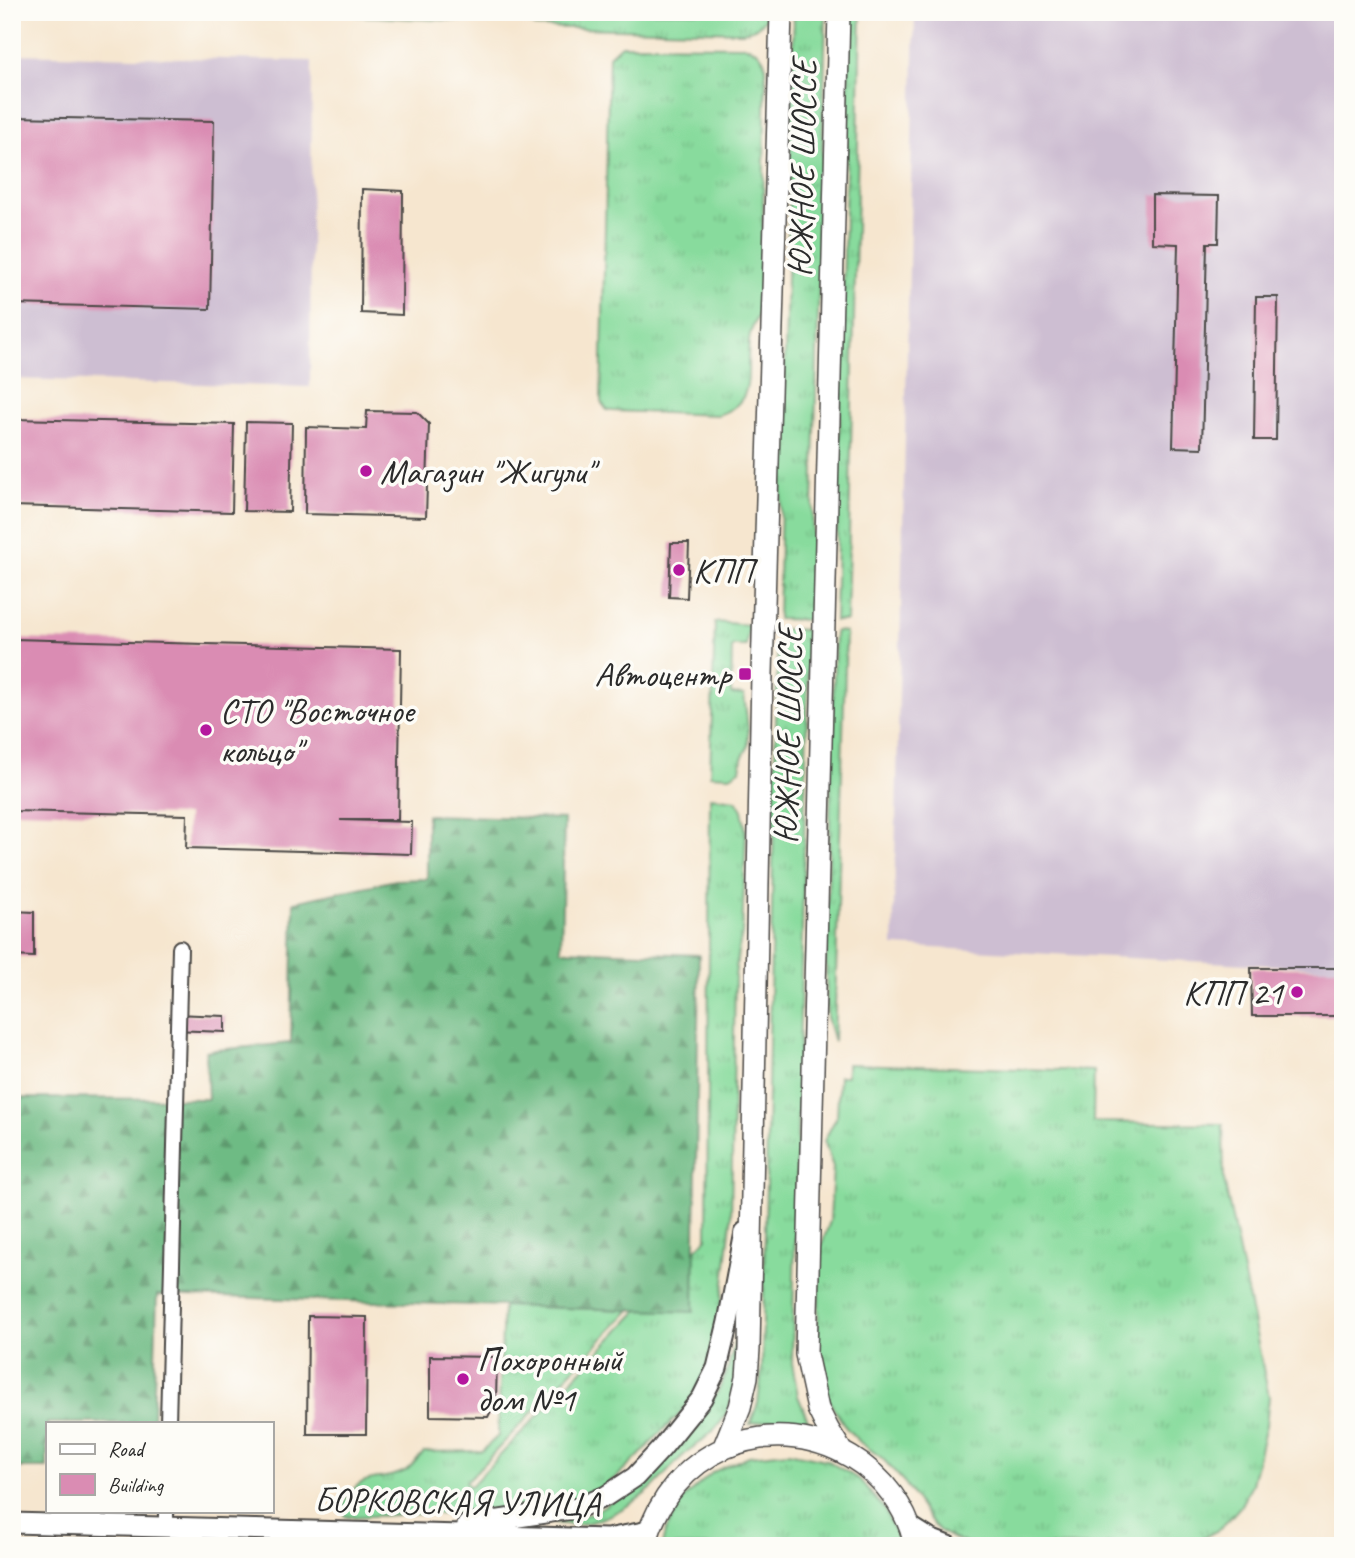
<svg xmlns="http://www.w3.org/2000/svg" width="1355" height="1558" viewBox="0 0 1355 1558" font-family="Caveat,sans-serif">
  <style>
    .industrial { fill: #cdbed2 }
    .grass { fill: url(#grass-tufts); stroke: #5a8364; stroke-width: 2 }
    .forest { fill: url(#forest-firs); stroke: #4c7358; stroke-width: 2 }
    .building { fill: #da8cb3 }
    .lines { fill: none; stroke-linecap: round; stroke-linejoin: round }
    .street-casing { stroke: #494744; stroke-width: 18 }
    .secondary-casing { stroke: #494744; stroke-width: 23 }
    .primary-casing { stroke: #494744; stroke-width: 24 }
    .street { stroke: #fff; stroke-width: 14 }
    .secondary { stroke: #fff; stroke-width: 19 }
    .primary { stroke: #fff; stroke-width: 21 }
    .poi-dot { fill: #b5179e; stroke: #fdfcf7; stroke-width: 2.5 }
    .labels { text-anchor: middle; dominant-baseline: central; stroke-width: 7; stroke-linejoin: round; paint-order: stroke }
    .street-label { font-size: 35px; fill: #2b2b2b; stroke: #fdfcf7 }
    .poi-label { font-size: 35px; fill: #2b2b2b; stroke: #fdfcf7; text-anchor: start }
  </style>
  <defs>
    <pattern id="grass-tufts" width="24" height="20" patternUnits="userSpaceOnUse" patternTransform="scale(1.75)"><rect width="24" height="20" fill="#88db9d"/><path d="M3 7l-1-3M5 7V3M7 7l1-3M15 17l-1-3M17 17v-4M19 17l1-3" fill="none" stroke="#76bc87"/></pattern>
    <pattern id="forest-firs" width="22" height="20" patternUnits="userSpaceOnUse" patternTransform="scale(1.75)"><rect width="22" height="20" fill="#6ebb84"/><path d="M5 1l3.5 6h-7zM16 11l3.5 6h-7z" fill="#5b986c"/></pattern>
  </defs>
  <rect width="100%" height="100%" fill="#fdfcf7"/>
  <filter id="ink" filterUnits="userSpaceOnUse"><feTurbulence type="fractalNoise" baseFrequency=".0143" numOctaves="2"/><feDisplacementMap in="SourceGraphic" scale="14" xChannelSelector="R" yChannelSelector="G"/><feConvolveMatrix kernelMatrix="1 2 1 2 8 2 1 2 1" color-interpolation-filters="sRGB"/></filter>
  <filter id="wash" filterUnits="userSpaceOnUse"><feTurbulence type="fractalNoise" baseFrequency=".00686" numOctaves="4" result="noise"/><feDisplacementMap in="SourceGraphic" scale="28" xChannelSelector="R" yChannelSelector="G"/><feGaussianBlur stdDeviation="1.57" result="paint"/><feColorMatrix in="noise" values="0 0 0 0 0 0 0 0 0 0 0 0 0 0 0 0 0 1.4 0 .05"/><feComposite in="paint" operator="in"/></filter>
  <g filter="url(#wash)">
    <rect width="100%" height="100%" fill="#f6e6cf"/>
    <!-- industrial -->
    <path class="industrial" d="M915,12H1343V969L893,946Z
      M12,54L312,61L310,387L12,379Z"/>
    <!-- grass -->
    <path class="grass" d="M353,12H498L495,19L490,22L357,16Z
      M520,12H767C765,25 754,29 743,32L535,27L524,20Z
      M794,12H826L810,620L778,619Z
      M850,12H861L847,621H835Z
      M621,45L745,46C757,49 763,55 766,67L761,309C757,317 752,326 750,335C743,369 761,402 717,415L612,411L607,410L601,402L609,56Z
      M715,622L749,625L746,646H732L731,694L744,695L748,728V747L742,758L740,770L730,776L710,775Z
      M778,629L809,630L792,1363L798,1396L809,1423C790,1419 770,1419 750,1424L758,1403L762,1369Z
      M835,631L846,632L834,1042L827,1017L826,968Z
      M710,797L736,800L742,810L746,831L742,934L738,952L735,977L731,1221L716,1352L707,1377L681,1413L662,1431L637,1458L618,1476L594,1493L561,1504L469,1512L348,1517L345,1516C342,1507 344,1502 349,1495C365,1471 383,1483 405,1471C413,1466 417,1457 425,1452L482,1451L498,1436L503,1306L630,1310L466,1482L470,1487L707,1238Z
      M847,1064L1094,1071L1093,1122L1223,1124L1224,1180L1269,1397L1266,1425L1252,1484L1240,1507L1220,1529L1201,1539L1106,1544V1546H979L954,1539L940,1531L931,1522L905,1483L882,1458L861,1443L847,1429L822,1390L817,1369L820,1250L830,1221L833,1167L824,1141L837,1116L839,1076H847Z
      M736,1337C736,1360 737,1385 729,1407C721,1429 703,1439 686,1453C673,1464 664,1477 652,1488C635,1503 603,1522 580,1524C571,1525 562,1524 553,1523C569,1520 585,1517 599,1509C628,1493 649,1469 672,1446C688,1430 706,1413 717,1393C727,1375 731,1357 736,1337Z
      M788,1452L826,1460L860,1480L885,1510L901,1546H662L665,1532L684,1498L713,1472L749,1456Z"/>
    <!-- forest -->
    <path class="forest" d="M427,815L564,819L561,950L699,955L694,1312L157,1295L153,1423H47V1468H12V1098L208,1099L206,1051L291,1043L294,902L396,880L427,879Z"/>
    <g id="blocks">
      <!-- building -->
      <path class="building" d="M12,117L214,121L210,309L12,304Z
        M362,189L403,191L402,315L361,313Z
        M1152,195L1219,196L1218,243H1207L1202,448L1173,447L1178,244L1152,243Z
        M1256,297H1278L1276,440H1254Z
        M367,411L417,412L429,424L426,517L305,514L306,427L366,429Z
        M12,419L234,424L232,512L12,506Z
        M246,422L292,423L290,512L244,511Z
        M671,543H689L687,598L669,597Z
        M12,639L401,649L398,820H340L412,822L411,854L186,848L187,815L12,811Z
        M12,911L34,912V957L12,956Z
        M1251,968H1343V1016H1252Z
        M174,1014L225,1016V1032L173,1030Z
        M308,1316L367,1317L366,1434H307Z
        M430,1356L497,1357L496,1401L488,1417L430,1416Z"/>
    </g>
  </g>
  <g filter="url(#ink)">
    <use href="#blocks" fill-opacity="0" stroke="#494744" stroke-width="2"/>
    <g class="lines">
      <!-- street casing -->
      <g class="street-casing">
        <path id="street" d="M168,1423L180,948
          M166,1526V1511"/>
      </g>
      <!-- secondary casing -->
      <g class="secondary-casing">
        <path id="secondary" d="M12,1523L607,1539L649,1531
          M467,1525L578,1508L606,1496L635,1477L661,1449L702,1398L717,1368L728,1322L745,1232
          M911,1527L930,1539L948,1546"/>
      </g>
      <!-- primary casing -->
      <g class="primary-casing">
        <path id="primary" d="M839,12L806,1354L818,1409L828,1429L842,1452
          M723,1449L740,1407L747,1377L749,1349L762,674L781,12
          M645,1546C668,1452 767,1408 851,1457C883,1476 908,1509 915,1546"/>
      </g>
      <!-- street -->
      <use href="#street" class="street"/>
      <!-- secondary -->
      <use href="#secondary" class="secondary"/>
      <!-- primary -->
      <use href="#primary" class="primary"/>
    </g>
  </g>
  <!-- markers -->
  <g class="poi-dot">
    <circle cx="366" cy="471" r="7"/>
    <circle cx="679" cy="570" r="7"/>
    <rect x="738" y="667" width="14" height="14" rx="3.5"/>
    <circle cx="206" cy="730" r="7"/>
    <circle cx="1297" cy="992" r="7"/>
    <circle cx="463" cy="1379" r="7"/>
  </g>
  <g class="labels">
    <!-- street labels -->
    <g class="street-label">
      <text transform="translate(802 168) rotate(-89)">ЮЖНОЕ ШОССЕ</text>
      <text transform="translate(788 735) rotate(-89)">ЮЖНОЕ ШОССЕ</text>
      <text transform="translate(457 1502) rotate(1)">БОРКОВСКАЯ УЛИЦА</text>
    </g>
    <!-- poi labels -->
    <g class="poi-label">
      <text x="380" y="471">Магазин "Жигули"</text>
      <text x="693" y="570">КПП</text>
      <text x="731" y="674" text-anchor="end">Автоцентр</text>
      <text x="220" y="710">СТО "Восточное<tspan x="220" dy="40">кольцо"</tspan></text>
      <text x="1283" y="992" text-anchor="end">КПП 21</text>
      <text x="477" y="1359">Похоронный<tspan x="477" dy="40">дом №1</tspan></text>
    </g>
  </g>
  <!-- margin -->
  <rect width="1355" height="1558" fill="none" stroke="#fdfcf7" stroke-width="42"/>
  <!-- legend -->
  <rect x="46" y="1422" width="228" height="91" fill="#fdfcf7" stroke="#a9a8a5" stroke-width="2"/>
  <rect x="60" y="1444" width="35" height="10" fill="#ffffff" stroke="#a9a8a5" stroke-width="2"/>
  <text x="108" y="1456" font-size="21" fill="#2b2b2b">Road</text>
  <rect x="60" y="1474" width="35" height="21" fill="#da8cb3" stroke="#a9a8a5" stroke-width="2"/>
  <text x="108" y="1492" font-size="21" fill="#2b2b2b">Building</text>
</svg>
